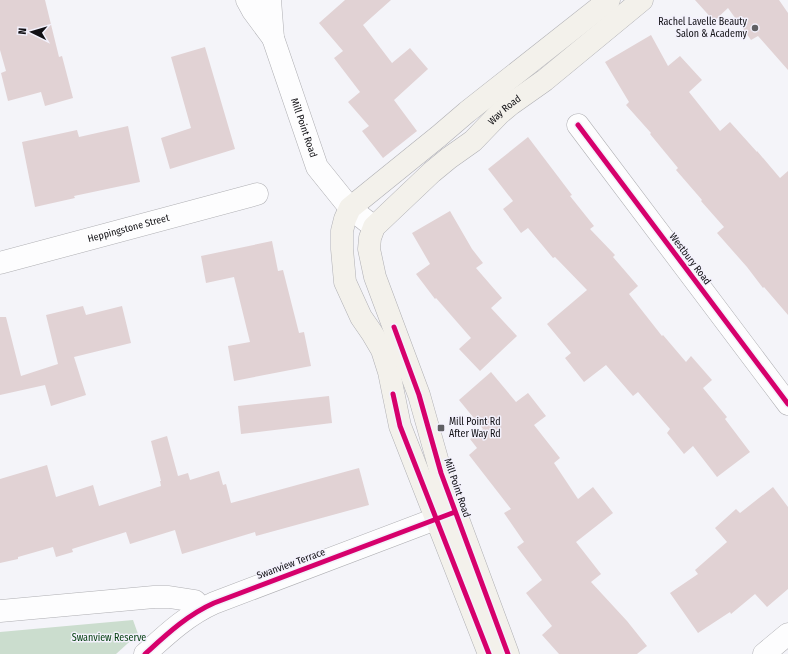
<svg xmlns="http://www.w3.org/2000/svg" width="788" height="654" viewBox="0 0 788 654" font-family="'Fira Sans Condensed',sans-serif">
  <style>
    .green { fill: #cbddce }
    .building { fill: #e1d2d4 }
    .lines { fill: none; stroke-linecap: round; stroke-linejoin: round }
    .street-casing { stroke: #afafb3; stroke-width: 23 }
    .secondary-casing { stroke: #afafb3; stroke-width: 23 }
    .street { stroke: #fdfdfe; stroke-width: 22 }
    .secondary { stroke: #f3f1eb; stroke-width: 22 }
    .cycleway-casing { stroke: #f3f1fc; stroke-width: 8 }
    .cycleway { stroke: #d6006c; stroke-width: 5 }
    .poi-dot { fill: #606064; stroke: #f3f1fc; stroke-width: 1.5 }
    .labels { text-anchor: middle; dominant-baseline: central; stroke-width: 3; stroke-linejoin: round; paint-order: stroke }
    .poi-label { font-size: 10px; fill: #111014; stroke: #f3f1fc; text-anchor: end }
    .street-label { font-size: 10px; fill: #111014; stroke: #f3f1fc }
    .park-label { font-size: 10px; fill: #054011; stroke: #f3f1fc }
  </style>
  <rect width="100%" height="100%" fill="#f4f4f9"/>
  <!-- green -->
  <path class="green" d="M133,620L138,634L116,654H0V632Z"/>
  <!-- building -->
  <path class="building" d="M0,0H45L59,57L62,56L73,98L45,106L41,92L8,101L1,73L6,71L0,50Z
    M345,0H391L363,25L392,63L410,48L428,69L394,100L417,131L383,158L362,131L369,126L348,102L360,92L334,58L343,51L319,23Z
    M695,0H779L788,13V70L758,36L751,40L728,8L714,21Z
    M651,35L668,66L680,56L702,80L689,92L720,131L730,122L757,152V151L780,178L788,171V315L764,287L763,288L747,267L717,233L724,227L701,201L702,200L676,170L678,168L650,134L651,133L626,105L629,102L605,62Z
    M205,47L235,149L170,169L161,138L191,128L171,57Z
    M128,126L140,182L74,196L75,198L35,207L22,142L77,130L79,137Z
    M528,137L572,195L570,196L594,226L590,229L615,255L613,257L638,286L629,294L662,336L663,335L686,362L691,356L712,380L703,388L727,417L725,419L750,452L717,477L693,446L684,454L667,433L670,429L638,392L633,396L606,365L584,382L565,358L571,353L547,324L587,290L555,257L553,258L528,228L521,233L503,209L513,201L488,169Z
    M450,211L472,249L483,263L476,268L502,298L491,308L517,336L480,371L459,349L471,338L436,298L435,299L416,274L430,264L412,233Z
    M272,241L278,271L283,270L299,333L304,332L311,366L234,381L228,346L250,342L234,277L206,283L201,256Z
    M83,306L86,315L122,306L131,343L74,357L86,395L51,406L45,385L0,395V317H6L21,376L58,364L46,315Z
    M491,372L516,402L528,393L546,416L534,425L560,458L554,463L578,499L593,487L613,513L576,542L601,574L591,582L627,621L647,646L637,654H559L542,635L552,626L526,593L542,580L517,547L524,542L504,513L511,509L469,455L477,448L470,439L483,429L459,400Z
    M329,396L332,423L241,434L238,406Z
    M167,436L178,476L188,473L190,480L219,471L223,485L226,484L231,503L359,468L369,505L256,536L255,532L182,554L175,530L130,544L126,532L72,549L73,552L56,557L53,547L18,557V559L0,563V479L47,465L56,497L93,485L99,506L161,486L160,481H161L151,441Z
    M773,487L788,507V589L767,607L755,594L731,614L730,612L698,633L670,593L698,574L695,570L727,542L715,528L736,509L740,513Z"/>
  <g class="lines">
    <!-- street casing -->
    <g class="street-casing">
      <g id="street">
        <path d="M247,0L253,11L273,38"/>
        <path id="s1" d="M270,0L273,38L317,167L350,208L374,227"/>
        <path d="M578,125L788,404"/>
        <path id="s2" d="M0,263L257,194"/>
        <path d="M0,611L154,597H169L195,601L201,609"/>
        <path d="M145,654C166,635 187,615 214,603L454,512"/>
        <path d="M764,654L788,634"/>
      </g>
    </g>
    <!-- secondary casing -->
    <g class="secondary-casing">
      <g id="secondary">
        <path d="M489,654L400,426L389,372L382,350L372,333L361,317L345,282L342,249V231L345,219L350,208L439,136L467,112L609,0"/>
        <path id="s3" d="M508,654L441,473L419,395L375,277L369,249L370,238L374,227L432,172L449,158L473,141L499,114L511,104L545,80L642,0"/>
      </g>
    </g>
    <!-- street -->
    <use href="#street" class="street"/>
    <!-- secondary -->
    <use href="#secondary" class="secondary"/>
    <!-- cycleway casing -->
    <g class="cycleway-casing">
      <path id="cycleway" d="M578,125L788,404
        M394,327L419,395L441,473L508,654
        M393,394L400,426L489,654
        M145,654C166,635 187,615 214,603L418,526L455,512"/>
    </g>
    <!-- cycleway -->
    <use href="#cycleway" class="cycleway"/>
  </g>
  <!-- markers -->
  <g class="poi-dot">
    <circle cx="755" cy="28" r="4"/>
    <rect x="437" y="424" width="8" height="8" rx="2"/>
  </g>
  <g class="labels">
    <!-- poi labels -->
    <g class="poi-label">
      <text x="747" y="22">Rachel Lavelle Beauty<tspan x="747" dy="12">Salon &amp; Academy</tspan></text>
      <text x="449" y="422" text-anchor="start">Mill Point Rd<tspan x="449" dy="12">After Way Rd</tspan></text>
    </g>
    <!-- street labels -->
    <g class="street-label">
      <text stroke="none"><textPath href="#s3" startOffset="627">Way Road</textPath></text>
      <text stroke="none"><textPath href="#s1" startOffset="133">Mill Point Road</textPath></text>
      <text stroke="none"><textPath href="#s2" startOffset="133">Heppingstone Street</textPath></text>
      <text transform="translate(690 259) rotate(53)">Westbury Road</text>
      <text transform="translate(457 488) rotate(71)">Mill Point Road</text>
      <text transform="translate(291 564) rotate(-20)">Swanview Terrace</text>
    </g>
    <!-- park labels -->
    <g class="park-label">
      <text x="109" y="638">Swanview Reserve</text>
    </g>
  </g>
  <!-- north arrow -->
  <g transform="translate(32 32) rotate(275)" stroke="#f3f1fc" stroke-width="3" paint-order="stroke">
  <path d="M0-3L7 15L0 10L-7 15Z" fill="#111014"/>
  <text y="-6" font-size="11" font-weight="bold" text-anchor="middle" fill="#111014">N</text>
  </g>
</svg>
